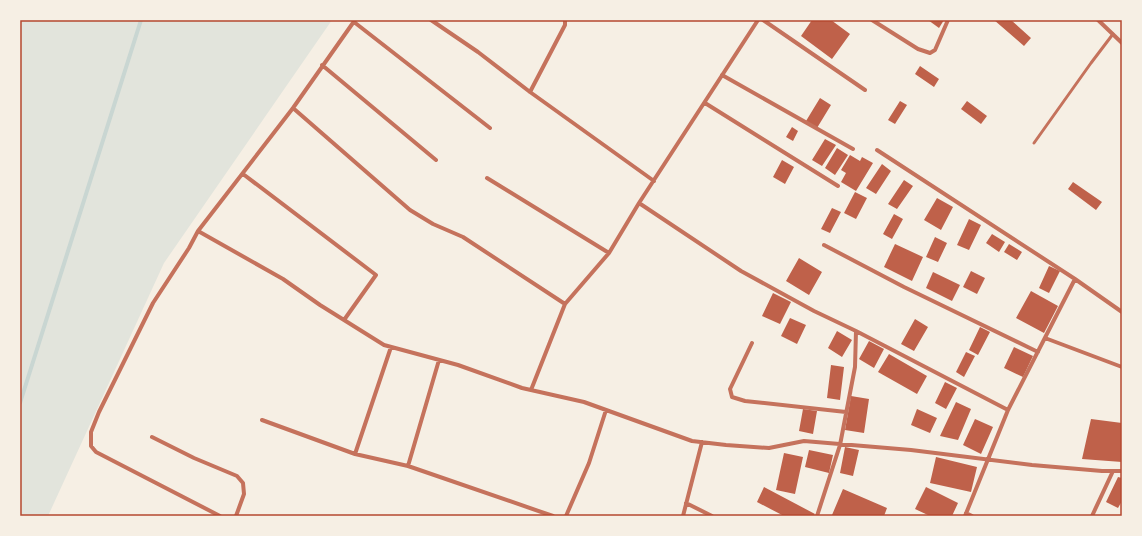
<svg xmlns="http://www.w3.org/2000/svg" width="1142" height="536" viewBox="0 0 1142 536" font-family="'Noto Sans',sans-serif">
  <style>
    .green { fill: #e2e4dc }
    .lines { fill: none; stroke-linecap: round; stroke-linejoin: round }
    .stream { stroke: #c9d6d2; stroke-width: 4 }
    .building { fill: #bf614a }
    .service { stroke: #c5725c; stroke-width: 3 }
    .minor { stroke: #c5725c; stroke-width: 4 }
    .neatline { fill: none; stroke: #b5482f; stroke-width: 1.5 }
  </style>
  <rect width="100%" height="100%" fill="#f6efe4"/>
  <!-- green -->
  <path class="green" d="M20,20H332L164,263L48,516H20Z"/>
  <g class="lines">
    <!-- stream -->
    <path class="stream" d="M20,403L141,20"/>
  </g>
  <!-- building -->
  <path class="building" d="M812,20H831L850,34L832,59L801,36Z
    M928,20H944L939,28Z
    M994,20H1011L1031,38L1024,46Z
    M920,66L939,79L934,87L915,74Z
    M820,98L831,105L817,128L806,121Z
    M900,101L907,105L895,124L888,120Z
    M967,101L987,116L981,124L961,109Z
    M792,127L798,131L793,141L786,137Z
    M825,139L836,145L822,166L812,160Z
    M837,148L848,155L835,175L825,168Z
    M850,155L860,161L862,157L873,163L856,191L841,182L846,173L841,170Z
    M782,160L794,167L785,184L773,177Z
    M882,164L891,171L876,194L866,188Z
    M904,180L913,186L897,209L888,204Z
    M1073,182L1102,202L1096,210L1068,189Z
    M855,192L867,198L856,219L844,213Z
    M937,198L953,207L941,230L924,220Z
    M832,208L841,212L830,233L821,229Z
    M894,214L903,219L892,239L883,234Z
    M969,219L981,225L969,250L957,245Z
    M992,234L1005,242L999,252L986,243Z
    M935,237L947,243L938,262L926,257Z
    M895,244L923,257L912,281L884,267Z
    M1009,244L1022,252L1017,260L1004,252Z
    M799,258L822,272L809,295L786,281Z
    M1049,266L1060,271L1049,293L1039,288Z
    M971,271L985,278L977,294L963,287Z
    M933,272L960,285L952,301L926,288Z
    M1031,291L1058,306L1044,333L1016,318Z
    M773,293L791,302L780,324L762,316Z
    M790,318L806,325L797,344L781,336Z
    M915,319L928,327L914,351L901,344Z
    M980,327L990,332L978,355L969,350Z
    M837,331L852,340L842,357L828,348Z
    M869,341L884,349L874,368L859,359Z
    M1014,347L1033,356L1023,377L1004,368Z
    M966,352L975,356L964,377L956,372Z
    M889,354L927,376L917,394L878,372Z
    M831,365L844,367L840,400L827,398Z
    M945,382L957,388L946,409L935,403Z
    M851,396L869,399L864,433L845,430Z
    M956,402L971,409L958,440L940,436Z
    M803,409L817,411L813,434L799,431Z
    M917,409L937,418L930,433L911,425Z
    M975,419L993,427L981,454L963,445Z
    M1091,419L1122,423V462L1082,459Z
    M845,447L859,450L853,476L840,473Z
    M809,450L833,455L829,473L805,467Z
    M784,453L803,457L795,494L776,490Z
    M936,457L977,467L971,492L930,483Z
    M1118,477L1122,478V501L1118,508L1106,502Z
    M764,487L815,514L813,516H784L757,502Z
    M926,487L958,503L952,516H930L915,509Z
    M843,489L887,508L884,516H835L832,515Z"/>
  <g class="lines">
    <!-- service -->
    <path class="service" d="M1034,143L1091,63L1113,34"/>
    <!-- minor -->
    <path class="minor" d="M431,20L478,52L530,92L654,181
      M763,20L865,90
      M872,20L918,49L930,53L935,50L948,20
      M1098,20L1122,43
      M354,22L490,128
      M322,65L436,160
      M722,75L853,149
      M530,92L565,25V20
      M705,103L838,186
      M293,108L410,210L433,224L463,237L565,304
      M877,150L1075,279L1122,312
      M243,174L376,275L344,320
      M487,178L609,253
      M639,203L741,271L814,311L856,331L855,367L840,445L817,516
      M198,231L283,279L320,305L384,345L458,365L522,388L584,402L692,441L726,445L769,448L804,441L911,450L1032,465L1102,471H1122
      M824,245L904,287L1038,352
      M856,331L1008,410
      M1045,338L1122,367
      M752,343L730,389L732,397L745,401L846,412
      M531,390L565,304L609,253L639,203L758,20
      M262,420L355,454L408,466L553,516
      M152,437L194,458L237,476L243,483L244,494L236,516
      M355,454L391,347
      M408,466L439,360
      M686,503L712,516
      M966,513L972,516
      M220,516L96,452L91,446V432L99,412L153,303L189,248L198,231L293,108L355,20
      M566,516L589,463L606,410
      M683,516L702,442
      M965,516L1008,410L1075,279
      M1092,516L1113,471"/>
  </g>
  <!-- border -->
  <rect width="1142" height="536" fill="none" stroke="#f6efe4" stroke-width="42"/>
  <rect x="21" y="21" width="1100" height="494" class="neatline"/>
</svg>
